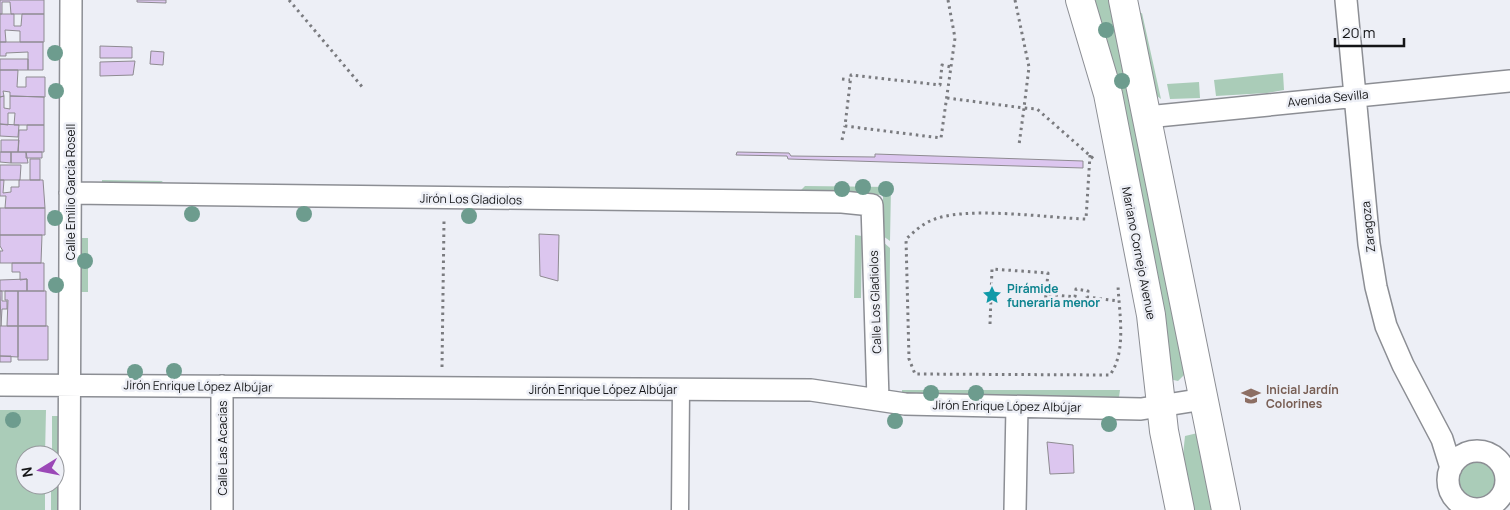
<svg xmlns="http://www.w3.org/2000/svg" width="1510" height="510" viewBox="0 0 1510 510" font-family="Manrope,sans-serif">
  <style>
    .green { fill: #aaccb8 }
    .building { fill: #dcc6ef; stroke: #8e8b91 }
    .lines { fill: none; stroke-linecap: round; stroke-linejoin: round }
    .pedestrian-casing { stroke: #8c8e94; stroke-width: 19 }
    .minor-casing { stroke: #8c8e94; stroke-width: 24 }
    .secondary-casing { stroke: #8c8e94; stroke-width: 30 }
    .path { stroke: #7a7b7f; stroke-width: 3; stroke-dasharray: 2.5 4; stroke-linecap: butt }
    .pedestrian { stroke: #fff; stroke-width: 16 }
    .minor { stroke: #fff; stroke-width: 21 }
    .secondary { stroke: #fff; stroke-width: 28 }
    .tree { fill: #6d9c8e }
    .labels { text-anchor: middle; dominant-baseline: central; stroke-width: 5; stroke-linejoin: round; paint-order: stroke }
    .street-label { font-size: 12px; fill: #141517; stroke: #edeff6 }
    .culture-label { font-size: 12px; font-weight: bold; fill: #0d838f; stroke: #edeff6; text-anchor: start }
    .education-label { font-size: 12px; font-weight: bold; fill: #785e54; stroke: #edeff6; text-anchor: start }
  </style>
  <rect width="100%" height="100%" fill="#edeff6"/>
  <!-- green -->
  <path class="green" d="M1091,0H1111L1177,333L1184,375L1178,381L1169,379Z
    M1142,13L1161,99L1154,94L1136,15Z
    M1283,73L1284,90L1267,93L1216,96L1214,80Z
    M1199,82L1200,98L1170,99L1167,84Z
    M102,180L163,181L153,188L102,187Z
    M805,186L891,187L890,241L883,236V195L798,193Z
    M855,235L862,236L861,298H854Z
    M81,238H88V292H81Z
    M883,242L890,248L889,377H881Z
    M902,390H1120L1119,397L902,396Z
    M0,410H46L45,455H25V485H45V510H0Z
    M52,416H59L58,510H51V485H55V455H52Z
    M1202,432L1217,510H1186L1182,465L1185,436Z
    M1457 480a19 19 0 1 1 38 0a19 19 0 1 1-38 0Z"/>
  <!-- building -->
  <path class="building" d="M0,0H44V14H11L10,2H2V14H0Z
    M137,0H166V3L137,2Z
    M0,14H14V26H21L22,14H44V42H20V31L5,30L6,42H0Z
    M0,42H43V70H28V52L6,53V56H0Z
    M100,46L132,47V58H100Z
    M151,51L164,52L163,65L150,64Z
    M0,59H28V70H0Z
    M135,61L133,75L100,76V62Z
    M0,70H18L17,87H26V77H45V97L10,96V92L3,91L4,96L0,97Z
    M4,96V108L10,109V96L44,97V125H14L15,113H8V125L0,124V97Z
    M0,124L19,125L18,137L0,136Z
    M27,125H44V152H18L19,130H27Z
    M1,140H19L18,152H1Z
    M0,152H11V163L0,162Z
    M11,152H26L28,163H11Z
    M26,152H42V158H26Z
    M737,152L789,153L791,156L875,157V154L1083,161V168L788,159L787,156L736,155Z
    M30,159H40V180H30Z
    M0,165H21L20,180H0Z
    M0,180H4L3,193L11,192V187H19V180H43L45,208H5L6,196H0Z
    M0,208H45V235H0Z
    M539,234L559,235L558,281L540,276Z
    M0,235H42L41,263H0V251H3L0,246Z
    M12,263H44V291H27V279L20,280V272H12Z
    M27,279V291H0V280Z
    M0,291H2V301H7V309H2L1,326Z
    M5,291H18V326H7L8,300H5Z
    M18,291H46V326H18Z
    M0,326H18V357L0,356Z
    M18,326H48V360H18Z
    M0,356H11V362H0Z
    M1047,442L1073,445L1074,473L1050,474Z"/>
  <g class="lines">
    <!-- pedestrian casing -->
    <g class="pedestrian-casing">
      <path id="pedestrian" d="M680,510L681,389"/>
    </g>
    <!-- minor casing -->
    <g class="minor-casing">
      <path id="minor" d="M1346,0L1369,244L1376,287L1386,326L1403,365L1442,439L1451,468
        M1147,117L1510,81
        M70,193L842,202L872,205L878,399
        M0,385L811,390L905,404L1141,409L1204,399
        M1448 480a29 29 0 1 1 58 0a29 29 0 1 1-58 0Z
        M69,510L71,0
        M222,510V386
        M1015,510L1017,407"/>
    </g>
    <!-- secondary casing -->
    <g class="secondary-casing">
      <path id="secondary" d="M1080,0L1108,94L1151,315L1164,431L1180,510
        M1123,0L1226,510"/>
    </g>
    <!-- path -->
    <path class="path" d="M289,0L364,89
      M948,0L955,38L941,138L845,126L851,75L940,85L942,65L951,67
      M1015,0L1029,67L1024,108L1037,109L1095,160
      M842,79L850,80
      M947,98L1024,108L1019,145
      M842,140L845,126
      M1090,155L1086,219C1048,218 963,205 930,221C921,225 914,232 906,239L909,359L915,374L1110,375C1127,351 1119,313 1118,285
      M1045,304L1046,294L1075,297L1076,289L1088,291L1087,297L1118,301
      M990,324L992,269L1048,273L1046,294
      M442,367L444,221L442,220
      M1485,508V510"/>
    <!-- pedestrian -->
    <use href="#pedestrian" class="pedestrian"/>
    <!-- minor -->
    <use href="#minor" class="minor"/>
    <!-- secondary -->
    <use href="#secondary" class="secondary"/>
  </g>
  <!-- trees -->
  <g class="tree">
    <circle cx="1106" cy="30" r="8"/>
    <circle cx="55" cy="53" r="8"/>
    <circle cx="1122" cy="81" r="8"/>
    <circle cx="56" cy="91" r="8"/>
    <circle cx="863" cy="187" r="8"/>
    <circle cx="842" cy="189" r="8"/>
    <circle cx="886" cy="189" r="8"/>
    <circle cx="192" cy="214" r="8"/>
    <circle cx="304" cy="214" r="8"/>
    <circle cx="469" cy="216" r="8"/>
    <circle cx="55" cy="218" r="8"/>
    <circle cx="85" cy="261" r="8"/>
    <circle cx="56" cy="285" r="8"/>
    <circle cx="174" cy="371" r="8"/>
    <circle cx="135" cy="372" r="8"/>
    <circle cx="931" cy="393" r="8"/>
    <circle cx="976" cy="393" r="8"/>
    <circle cx="13" cy="420" r="8"/>
    <circle cx="895" cy="421" r="8"/>
    <circle cx="1109" cy="424" r="8"/>
  </g>
  <!-- icons -->
  <defs>
    <g id="sight-bare" transform="scale(1.5)"><path d="M0-6L1.8-2.2L6-1.7L2.9 1.2L3.7 5.4L0 3.3L-3.7 5.4L-2.9 1.2L-6-1.7L-1.8-2.2Z" fill="#0f9aa8" stroke="#edeff6" stroke-width="2.5" paint-order="stroke"/></g>
    <g id="school-bare" transform="scale(1.5)"><path d="M0-5L7-2L0 1L-7-2ZM-4 1L0 2.5L4 1V4Q0 6-4 4Z" fill="#8d6e63" stroke="#edeff6" stroke-width="2.5" paint-order="stroke"/></g>
  </defs>
  <g fill-rule="evenodd">
    <use href="#sight-bare" x="992" y="295"/>
    <use href="#school-bare" x="1251" y="396"/>
  </g>
  <g class="labels">
    <!-- street labels -->
    <g class="street-label">
      <text transform="translate(1328 98) rotate(-6)">Avenida Sevilla</text>
      <text transform="translate(70 192) rotate(-90)">Calle Emilio García Rosell</text>
      <text transform="translate(471 199) rotate(1)">Jirón Los Gladiolos</text>
      <text transform="translate(1368 227) rotate(-96)">Zaragoza</text>
      <text transform="translate(1139 253) rotate(79)">Mariano Cornejo Avenue</text>
      <text transform="translate(875 302) rotate(-92)">Calle Los Gladiolos</text>
      <text transform="translate(198 386) rotate(1)">Jirón Enrique López Albújar</text>
      <text x="603" y="389">Jirón Enrique López Albújar</text>
      <text transform="translate(1007 406) rotate(1)">Jirón Enrique López Albújar</text>
      <text transform="translate(222 448) rotate(-90)">Calle Las Acacias</text>
    </g>
    <!-- culture labels -->
    <g class="culture-label">
      <text x="1007" y="288">Pirámide<tspan x="1007" dy="14">funeraria menor</tspan></text>
    </g>
    <!-- education labels -->
    <g class="education-label">
      <text x="1266" y="389">Inicial Jardín<tspan x="1266" dy="14">Colorines</tspan></text>
    </g>
  </g>
  <!-- north arrow -->
  <g transform="translate(40 470) rotate(260)"><circle r="24" fill="#edeff6" stroke="#96989d"/>
  <path d="M0-4L9 19L0 12L-9 19Z" fill="#9b48b7"/>
  <text y="-8" font-size="14" font-weight="bold" text-anchor="middle" fill="#141517">N</text>
  </g>
  <!-- scale -->
  <path d="M1335 38v8h69v-8" fill="none" stroke="#141517" stroke-width="2.5"/>
  <text x="1342" y="38" font-size="15" fill="#141517" stroke="#edeff6" stroke-width="4" paint-order="stroke">20 m</text>
</svg>
